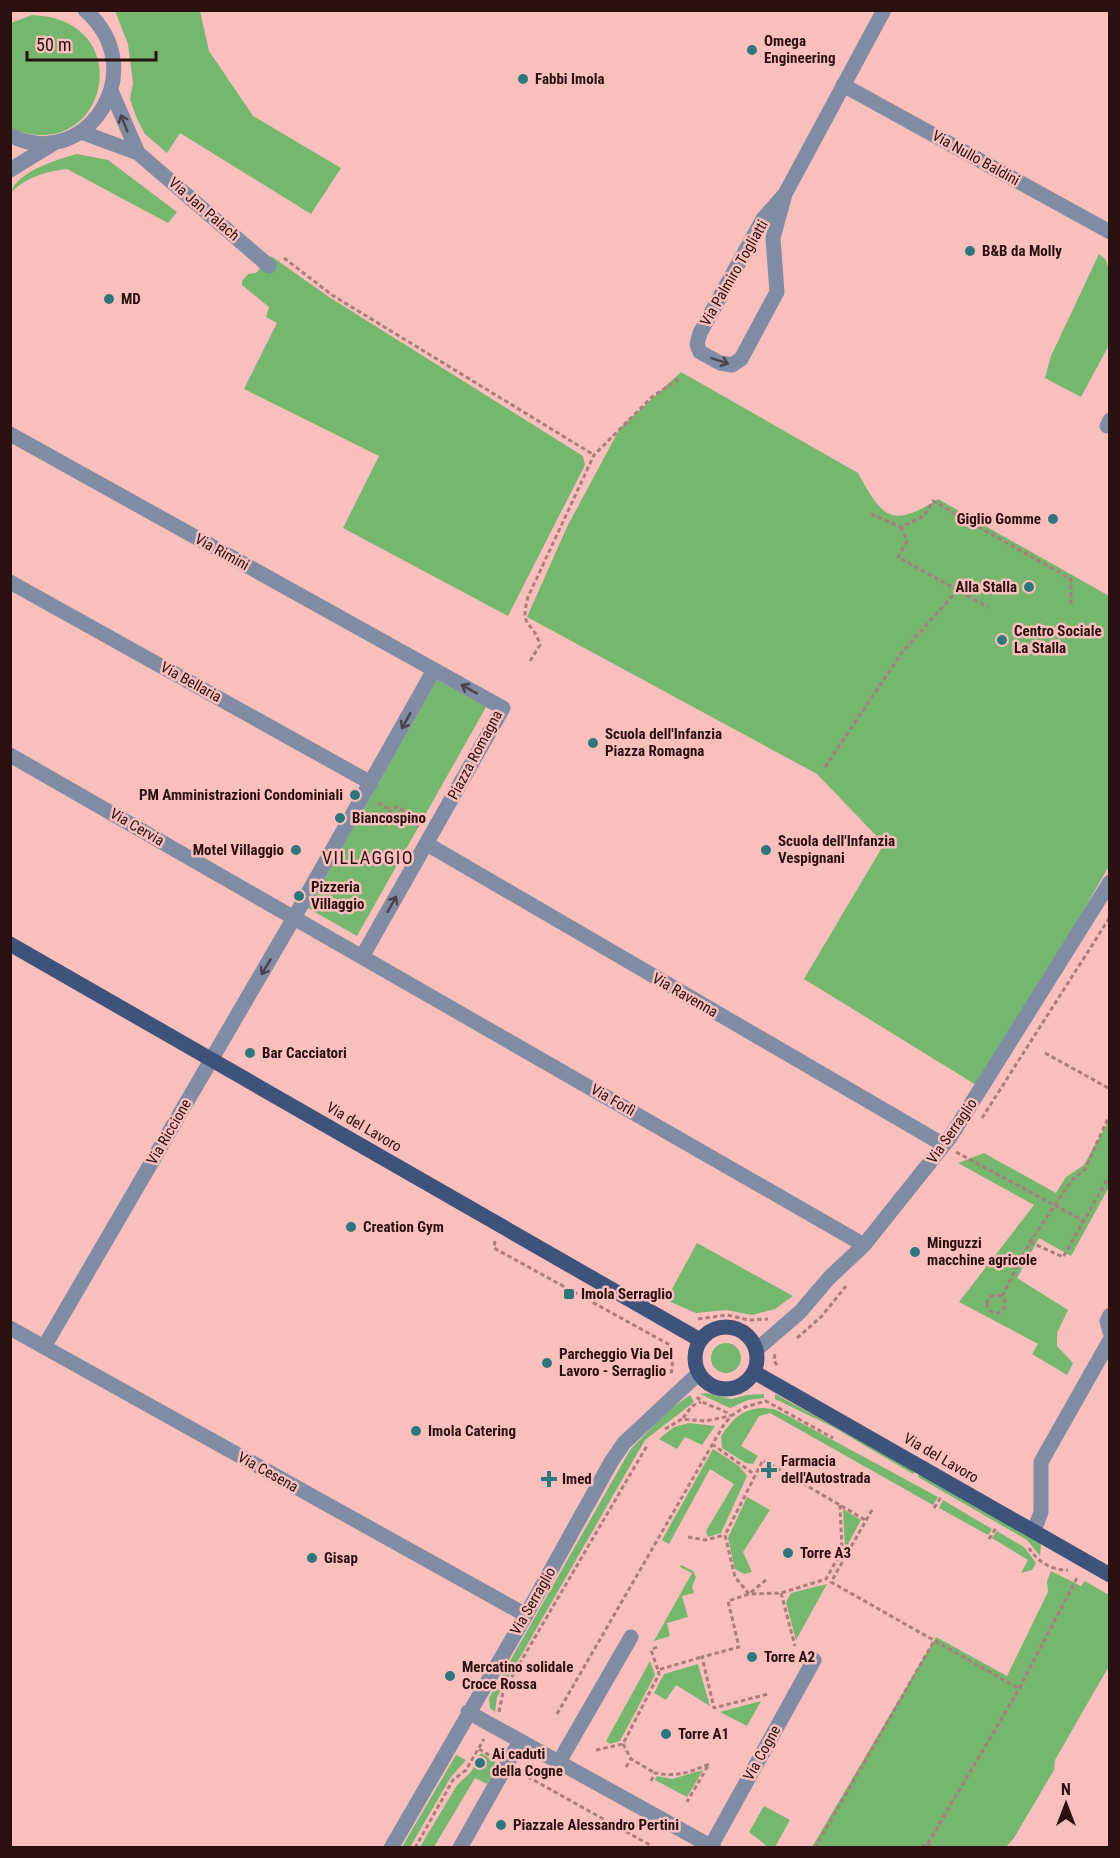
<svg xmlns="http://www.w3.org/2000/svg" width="1120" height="1858" viewBox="0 0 1120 1858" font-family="'Roboto Condensed',sans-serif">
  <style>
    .green { fill: #76b76f }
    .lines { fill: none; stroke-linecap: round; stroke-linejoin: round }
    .path { stroke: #ab7d7b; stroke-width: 3; stroke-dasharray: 4.5 3; stroke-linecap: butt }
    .minor { stroke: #7f8ca3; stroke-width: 15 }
    .major { stroke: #3e537b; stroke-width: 15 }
    .oneway { stroke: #4c424b }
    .poi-dot { fill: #2d767c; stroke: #f9bfbc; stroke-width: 2 }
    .labels { text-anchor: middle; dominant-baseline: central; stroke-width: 5; stroke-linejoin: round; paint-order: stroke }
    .poi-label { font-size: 15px; font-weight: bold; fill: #2a1110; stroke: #f9bfbc; text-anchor: start }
    .street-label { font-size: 15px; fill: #2a1110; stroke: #f9bfbc }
    .quarter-label { font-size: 18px; letter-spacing: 1.5px; fill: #2a1110; stroke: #f9bfbc }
  </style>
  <rect width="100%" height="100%" fill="#f9bfbc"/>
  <!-- green -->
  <path class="green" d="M115,11H200L209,51L253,116L341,168L311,214L180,133L167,153L145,134L137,119L130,99L133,83L128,44Z
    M32,15C142,19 106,169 11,128V23Z
    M77,154L108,160L177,212L168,223L67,169C47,171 24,178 11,193C16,172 58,159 77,154Z
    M1099,254L1106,260L1109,271V345L1081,397L1045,378L1051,356Z
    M271,256L329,297L583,456L585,465L508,616L343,528L379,456L244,389L277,323L266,317L269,307L242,285V281L248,274L256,273Z
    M681,372L858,473C882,516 890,530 938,499L1109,596V866L981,1088L804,979L884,844L817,774L527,617L567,527L620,428Z
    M437,680L486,707L357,936L308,908Z
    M1109,1120V1187L1071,1256L1039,1238L1017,1278L1068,1310L1057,1333V1346L1073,1363L1067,1375L1032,1354L1038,1344L959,1302L1034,1205L958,1163L984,1153L1056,1193L1066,1177L1084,1165Z
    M697,1243L793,1296L775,1309L752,1315L726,1310L696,1313L666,1300Z
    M711 1358a15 15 0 1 1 30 0a15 15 0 1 1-30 0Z
    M706,1393L732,1399L746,1395L764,1394V1398L748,1400L730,1408L700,1394Z
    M775,1394L916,1471L913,1474L833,1427L775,1399Z
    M690,1395L694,1402L645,1440L497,1697L495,1712L490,1708L489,1698L630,1450L669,1410Z
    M763,1408L774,1409L792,1418L938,1497L933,1505L770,1413L759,1416L741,1446L758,1456L753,1464L746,1463L722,1448L721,1436C733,1419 741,1409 763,1408Z
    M689,1423L715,1426L702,1445L685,1437L677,1449L659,1439L674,1427Z
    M713,1449L739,1466L747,1476L721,1533L708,1537L706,1531L734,1484L710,1469L669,1544L662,1540Z
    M919,1473L1036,1539L1041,1545L1040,1556L1027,1540L918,1477Z
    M747,1497L770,1510L743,1552L752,1572L744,1574L735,1569L728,1538Z
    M943,1500L992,1529L988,1535L939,1508Z
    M843,1509L861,1520L845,1550Z
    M997,1531L1024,1547L1036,1563L1032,1570L1021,1573L1028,1560L992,1538Z
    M681,1565L693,1571L696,1577L692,1587L694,1593L682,1596L688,1617L667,1623L670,1636L654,1641L692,1573L680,1567Z
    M1051,1571L1081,1586L1085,1581L1109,1595V1666L1055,1760L1054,1770L1014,1838L1005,1848L812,1847L936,1637L1007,1676L1048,1592L1047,1581Z
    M827,1584L796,1640L786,1602L791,1593Z
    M650,1661L655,1675L620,1741L610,1744L606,1741Z
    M698,1664L710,1706L676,1685L666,1700L654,1693L664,1674Z
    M761,1701L747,1726L720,1712Z
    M481,1753L498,1764L487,1784L475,1778L434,1847H420L457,1785L471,1772Z
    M456,1755L466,1760L451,1777L410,1847H402Z
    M703,1770L687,1797L655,1780L657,1776L672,1779Z
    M764,1806L790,1820L775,1847H768L749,1832Z"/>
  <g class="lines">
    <!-- path -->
    <path class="path" d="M284,258L332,295L594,455
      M871,514L901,527L924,516L933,501L1071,579V604
      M901,527L907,541L898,557L988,607
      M1027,627L1053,635
      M530,661L540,645C533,619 519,630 528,597L594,455L653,396L679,379
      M825,767L903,651L957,591
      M378,803L391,810
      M390 814a7 7 0 1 1 14 0a7 7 0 1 1-14 0Z
      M404,817L419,826
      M1045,1053L1110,1089
      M982,1118L1110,917
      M956,1152L1084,1221
      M495,1241L494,1248L670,1345L673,1358L671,1375
      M1030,1242L1063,1257L1110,1175
      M987 1304a9 9 0 1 1 18 0a9 9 0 1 1-18 0Z
      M1002,1296L1030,1242L1071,1181L1085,1169L1110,1114
      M698,1319L727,1315L749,1320L768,1319
      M797,1338L821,1317L846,1286
      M775,1354L774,1360L778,1367
      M697,1397C705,1407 720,1406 731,1416
      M683,1418L692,1406L701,1402
      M665,1429L682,1419L705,1421L730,1416
      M712,1444L754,1474
      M840,1505L842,1550L826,1579L781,1593L749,1594L735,1577L725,1535L763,1460L867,1521
      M934,1508L941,1497
      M872,1510L831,1582L1018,1688
      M688,1537L705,1540L725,1535
      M989,1539L996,1528
      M1029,1548C1037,1561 1052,1571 1068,1570
      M766,1580L749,1594L728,1601L739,1647L702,1657L714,1708L768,1694
      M781,1593L795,1646
      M657,1647L651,1650L658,1670
      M499,1712L503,1692L648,1444
      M557,1714L723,1426L731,1416L745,1407L766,1401L833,1438
      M623,1744L631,1759L655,1773
      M479,1749L494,1758
      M596,1750L623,1744L659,1674L658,1670L702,1657
      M626,1767L631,1759
      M521,1773L650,1845
      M651,1781L655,1773C676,1777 689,1773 709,1764L687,1802
      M927,1845L935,1848
      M415,1848L453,1780L466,1770L484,1739
      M815,1848L934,1641
      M914,1848L927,1845L1019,1689L1078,1576"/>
    <!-- minor -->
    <path class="minor" d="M843,85L1110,232
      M112,93L138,153
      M81,132L138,153L269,266
      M10,135C84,174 155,71 85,10
      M10,170L54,143
      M785,194L763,219L700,333L697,344L700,352L720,363L732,365L741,359L777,292L773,238L785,194L884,10
      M1107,426L1110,420
      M10,434L503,708L363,955
      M10,582L371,783
      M10,755L864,1245
      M427,844L944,1145
      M1110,1315L1107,1321L1110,1332
      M10,1328L526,1615
      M44,1347L295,916L434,670
      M756,1350L800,1312L829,1278L864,1245L951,1136L1110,882
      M1034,1531L1041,1512V1462L1110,1340
      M468,1712L714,1848
      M559,1762L631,1637
      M711,1846L814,1660
      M391,1848L526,1615L611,1462L624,1443L699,1373
      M460,1848L520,1741"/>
    <!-- major -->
    <path class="major" d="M10,944L700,1340
      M695 1358a31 31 0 1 1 62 0a31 31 0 1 1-62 0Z
      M754,1372L1110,1575"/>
  </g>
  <!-- one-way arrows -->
  <defs><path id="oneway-shaft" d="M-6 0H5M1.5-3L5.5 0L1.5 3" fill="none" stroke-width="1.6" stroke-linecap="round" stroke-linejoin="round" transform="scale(1.5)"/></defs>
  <g class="oneway">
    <use href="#oneway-shaft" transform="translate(124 123) rotate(-112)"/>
    <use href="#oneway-shaft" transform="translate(720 361) rotate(19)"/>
    <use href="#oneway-shaft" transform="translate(469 689) rotate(-151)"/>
    <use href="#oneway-shaft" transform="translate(406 721) rotate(119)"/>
    <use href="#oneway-shaft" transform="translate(392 904) rotate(-60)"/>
    <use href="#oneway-shaft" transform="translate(266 967) rotate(121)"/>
  </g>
  <!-- markers -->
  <g class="poi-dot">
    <circle cx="752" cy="50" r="6"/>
    <circle cx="523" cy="79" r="6"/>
    <circle cx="970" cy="251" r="6"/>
    <circle cx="109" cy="299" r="6"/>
    <circle cx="1053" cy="519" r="6"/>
    <circle cx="1029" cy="587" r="6"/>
    <circle cx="1002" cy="640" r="6"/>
    <circle cx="593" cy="743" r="6"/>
    <circle cx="355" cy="795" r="6"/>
    <circle cx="340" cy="818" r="6"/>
    <circle cx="296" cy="850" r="6"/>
    <circle cx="766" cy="850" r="6"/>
    <circle cx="299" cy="896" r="6"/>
    <circle cx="250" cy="1053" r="6"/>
    <circle cx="351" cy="1227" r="6"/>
    <circle cx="915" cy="1252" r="6"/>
    <rect x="563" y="1288" width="12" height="12" rx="3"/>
    <circle cx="547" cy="1363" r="6"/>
    <circle cx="416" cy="1431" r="6"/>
    <path d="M766 1461h6v6h6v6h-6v6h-6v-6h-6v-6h6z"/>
    <path d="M546 1470h6v6h6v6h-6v6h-6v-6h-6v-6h6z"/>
    <circle cx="788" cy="1553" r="6"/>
    <circle cx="312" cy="1558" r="6"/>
    <circle cx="752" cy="1657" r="6"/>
    <circle cx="450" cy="1676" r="6"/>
    <circle cx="666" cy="1734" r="6"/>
    <circle cx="480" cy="1763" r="6"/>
    <circle cx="501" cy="1825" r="6"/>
  </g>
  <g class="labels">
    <!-- poi labels -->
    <g class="poi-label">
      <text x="764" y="41">Omega<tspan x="764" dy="17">Engineering</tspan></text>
      <text x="535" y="79">Fabbi Imola</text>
      <text x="982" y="251">B&amp;B da Molly</text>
      <text x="121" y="299">MD</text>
      <text x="1041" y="519" text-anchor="end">Giglio Gomme</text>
      <text x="1017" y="587" text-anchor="end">Alla Stalla</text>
      <text x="1014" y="631">Centro Sociale<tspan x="1014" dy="17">La Stalla</tspan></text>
      <text x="605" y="734">Scuola dell'Infanzia<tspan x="605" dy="17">Piazza Romagna</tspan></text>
      <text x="343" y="795" text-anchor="end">PM Amministrazioni Condominiali</text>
      <text x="352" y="818">Biancospino</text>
      <text x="778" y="841">Scuola dell'Infanzia<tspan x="778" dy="17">Vespignani</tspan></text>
      <text x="284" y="850" text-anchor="end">Motel Villaggio</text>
      <text x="311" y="887">Pizzeria<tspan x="311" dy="17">Villaggio</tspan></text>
      <text x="262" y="1053">Bar Cacciatori</text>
      <text x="363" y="1227">Creation Gym</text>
      <text x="927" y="1243">Minguzzi<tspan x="927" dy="17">macchine agricole</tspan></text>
      <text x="581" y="1294">Imola Serraglio</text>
      <text x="559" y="1354">Parcheggio Via Del<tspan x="559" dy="17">Lavoro - Serraglio</tspan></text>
      <text x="428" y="1431">Imola Catering</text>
      <text x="781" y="1461">Farmacia<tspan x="781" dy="17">dell'Autostrada</tspan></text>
      <text x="562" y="1479">Imed</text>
      <text x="800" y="1553">Torre A3</text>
      <text x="324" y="1558">Gisap</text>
      <text x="764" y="1657">Torre A2</text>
      <text x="462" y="1667">Mercatino solidale<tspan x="462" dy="17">Croce Rossa</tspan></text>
      <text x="678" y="1734">Torre A1</text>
      <text x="492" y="1754">Ai caduti<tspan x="492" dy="17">della Cogne</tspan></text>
      <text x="513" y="1825">Piazzale Alessandro Pertini</text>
    </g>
    <!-- street labels -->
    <g class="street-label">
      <text transform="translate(976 158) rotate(29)">Via Nullo Baldini</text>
      <text transform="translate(204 209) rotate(41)">Via Jan Palach</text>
      <text transform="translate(734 273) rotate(-60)">Via Palmiro Togliatti</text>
      <text transform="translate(222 552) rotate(29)">Via Rimini</text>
      <text transform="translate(191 682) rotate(29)">Via Bellaria</text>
      <text transform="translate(475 755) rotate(-62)">Piazza Romagna</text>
      <text transform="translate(137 827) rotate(30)">Via Cervia</text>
      <text transform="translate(685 995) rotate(30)">Via Ravenna</text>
      <text transform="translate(613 1100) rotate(30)">Via Forlì</text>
      <text transform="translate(364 1127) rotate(30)">Via del Lavoro</text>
      <text transform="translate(952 1131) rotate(-55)">Via Serraglio</text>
      <text transform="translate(169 1132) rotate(-60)">Via Riccione</text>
      <text transform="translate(941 1458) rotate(30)">Via del Lavoro</text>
      <text transform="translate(268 1472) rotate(29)">Via Cesena</text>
      <text transform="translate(533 1601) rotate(-60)">Via Serraglio</text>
      <text transform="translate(762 1753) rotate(-61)">Via Cogne</text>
    </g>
    <!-- quarter labels -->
    <g class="quarter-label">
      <text x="368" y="857">VILLAGGIO</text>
    </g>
  </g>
  <!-- border -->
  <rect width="1120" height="1858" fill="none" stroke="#2a1110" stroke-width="24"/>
  <!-- north arrow -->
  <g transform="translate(1066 1804)" stroke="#f9bfbc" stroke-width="4.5" paint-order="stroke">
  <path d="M0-4.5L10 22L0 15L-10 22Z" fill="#2a1110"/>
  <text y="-9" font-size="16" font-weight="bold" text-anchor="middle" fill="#2a1110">N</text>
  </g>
  <!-- scale -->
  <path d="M27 51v9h129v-9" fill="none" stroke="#2a1110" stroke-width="3"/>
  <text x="36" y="51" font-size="18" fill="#2a1110" stroke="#f9bfbc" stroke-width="4.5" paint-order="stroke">50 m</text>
</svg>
